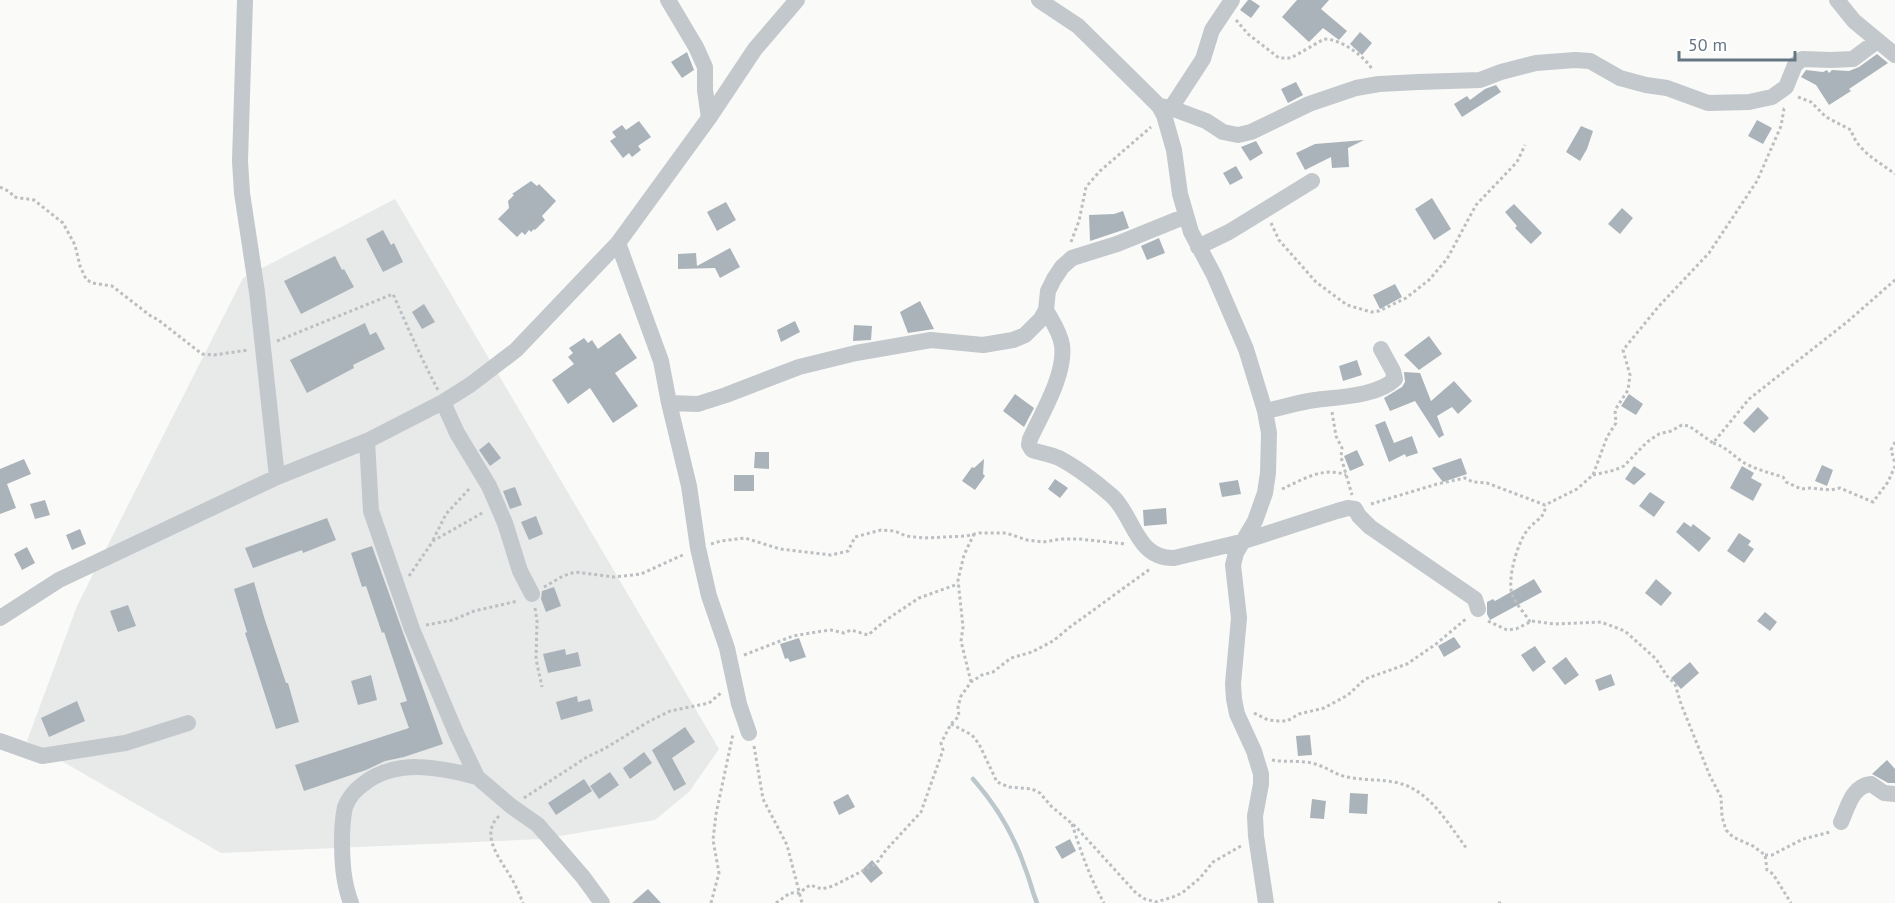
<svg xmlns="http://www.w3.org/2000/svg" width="1895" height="903" viewBox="0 0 1895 903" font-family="'PT Sans',sans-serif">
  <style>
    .built { fill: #e8e9e9 }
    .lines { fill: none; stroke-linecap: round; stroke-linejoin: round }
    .stream { stroke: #bbc7cb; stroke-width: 4.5 }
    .building { fill: #aab3b9 }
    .path { stroke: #bbbfc2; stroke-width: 3; stroke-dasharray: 3 3; stroke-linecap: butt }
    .minor { stroke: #c3c8cc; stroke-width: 16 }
  </style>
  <rect width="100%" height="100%" fill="#fafaf8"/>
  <!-- built -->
  <path class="built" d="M395,199L719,749L689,792L655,820L542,839L221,853L27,741L77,606L243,278Z"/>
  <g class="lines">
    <!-- stream -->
    <path class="stream" d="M973,779C996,805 1014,835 1025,868C1030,880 1032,891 1037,903"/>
  </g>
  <!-- building -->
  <path class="building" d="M1248,0H1251L1260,6L1251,18L1240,10Z
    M1297,0H1329L1321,9L1347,31L1339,40L1323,28L1309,42L1282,17Z
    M1360,32L1372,43L1362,55L1350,44Z
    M687,52L694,70L682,78L671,62Z
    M1877,54L1888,63L1849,89L1851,91L1829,105L1816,85L1801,77L1806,70L1823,72L1827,70L1829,73L1832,70L1849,71L1859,67Z
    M1296,82L1303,95L1288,103L1281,89Z
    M1496,85L1501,92L1462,117L1454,104L1467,96L1470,100L1485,89Z
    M1757,120L1772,128L1763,144L1748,136Z
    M639,121L651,137L638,146L641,150L632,157L629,153L623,158L610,141L616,137L612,132L622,125L626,130Z
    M1581,126L1593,131L1587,149L1580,161L1566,152Z
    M1364,140L1348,148L1349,167L1332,168L1331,157L1305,170L1296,153L1315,144Z
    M1256,141L1263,153L1250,161L1241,147Z
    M1236,166L1243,178L1230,185L1223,173Z
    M531,181L537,186L539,184L556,201L542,216L545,220L535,230L534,229L531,232L529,230L525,235L522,232L517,237L498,219L509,208L508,201L514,195L512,194Z
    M1432,198L1451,229L1434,240L1415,209Z
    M726,202L736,220L717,231L707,212Z
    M1514,204L1542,233L1531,244L1515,228L1517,226L1505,212Z
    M1622,208L1633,218L1620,234L1608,224Z
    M1123,211L1129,228L1090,241L1089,215L1114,214Z
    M383,230L391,245L394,243L403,262L383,272L366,239Z
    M1159,238L1165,253L1147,260L1141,246Z
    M730,248L740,267L720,278L715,268L678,269V254L696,253L697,266Z
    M335,256L342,270L344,269L354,287L301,314L284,281Z
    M1395,284L1402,297L1380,309L1373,295Z
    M920,301L934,329L908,333L900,312Z
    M424,304L435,322L422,329L412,312Z
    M795,321L800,332L781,342L777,330Z
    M365,323L370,335L376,332L385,349L353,365L354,368L307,393L290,360Z
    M854,325L872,326L871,340L853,341Z
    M620,333L637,358L615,373L638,406L613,423L590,388L568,404L552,380L574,364L568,357L573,353L569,348L584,338L588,343L592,340L598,349Z
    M1429,336L1442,354L1419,370L1404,355Z
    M1357,360L1362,375L1343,381L1339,366Z
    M1404,372L1420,373L1431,401L1454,381L1472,401L1458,414L1452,407L1437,416L1444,435L1439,438L1415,401L1390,411L1384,398L1402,387L1405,382Z
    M1015,394L1034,408L1024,427L1003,411Z
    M1629,394L1643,404L1636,415L1621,406Z
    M1758,407L1769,418L1754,433L1743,423Z
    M1385,421L1394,443L1412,436L1418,453L1406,457L1405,454L1389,462L1375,425Z
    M489,442L501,458L490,466L479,450Z
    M1357,450L1364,465L1350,471L1344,456Z
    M755,452H769V469L754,468Z
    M1461,458L1467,474L1443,482L1432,468Z
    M24,459L31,474L7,484L16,508L0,514V469Z
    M984,459L983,474L985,476L975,490L962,481L972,467L974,468Z
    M1822,465L1833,470L1827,486L1815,481Z
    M1634,466L1646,474L1634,485L1625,479Z
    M1742,466L1754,473L1751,478L1762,484L1753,501L1730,488Z
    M734,475H754V491H734Z
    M1055,479L1068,488L1060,498L1048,489Z
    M1238,480L1241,494L1222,497L1219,483Z
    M515,487L522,505L510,509L503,491Z
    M1650,492L1665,502L1654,517L1639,506Z
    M45,500L50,515L35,519L30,504Z
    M1166,508L1167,524L1144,526L1143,510Z
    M536,516L543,534L529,540L521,522Z
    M327,518L336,540L303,553L302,550L253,568L245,548Z
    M1684,522L1691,527L1693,524L1711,538L1699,552L1676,532Z
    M80,529L86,544L72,550L66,535Z
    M1739,533L1751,541L1748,545L1754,549L1744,563L1727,551Z
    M372,546L443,744L404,757L385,761L366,770L304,791L295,765L409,728L400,703L407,701L384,632L382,633L366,586L362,587L351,553Z
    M27,547L35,563L22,570L14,554Z
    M1534,579L1542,592L1490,620L1487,614V602L1493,599L1495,601Z
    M1656,579L1672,593L1661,606L1645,593Z
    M254,582L264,617L286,683H288L299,722L276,729L245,633L247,632L234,589Z
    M554,587L561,606L546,612L541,599L542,591Z
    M128,605L136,626L118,632L110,611Z
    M1765,612L1777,622L1770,631L1757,621Z
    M1454,637L1461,647L1444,657L1438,646Z
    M799,638L806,657L790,662L788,658L785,659L780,644Z
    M1535,646L1546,662L1533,672L1521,655Z
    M565,649L566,655L578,652L581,666L548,673L543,654Z
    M1566,657L1579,675L1565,685L1552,668Z
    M1690,662L1699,673L1681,689L1671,678Z
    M1611,674L1615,685L1599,691L1595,680Z
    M371,675L377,700L358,705L351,681Z
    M577,696L578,702L590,699L593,711L561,720L556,702Z
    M77,701L85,721L49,737L41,718Z
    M685,727L695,742L672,758L686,784L674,791L652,750Z
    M1310,735L1312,755L1298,756L1296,736Z
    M644,752L652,763L630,779L623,768Z
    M1887,760L1895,769V783H1888L1872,774Z
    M610,772L619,785L599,799L590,786Z
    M584,779L592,791L556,815L548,803Z
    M1350,793L1368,794L1367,814L1349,813Z
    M848,794L855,807L839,815L833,802Z
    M1312,799L1326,801L1324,819L1310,818Z
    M1070,839L1076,851L1062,859L1055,847Z
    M872,860L883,873L871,883L861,871Z
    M648,889L661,903H632Z"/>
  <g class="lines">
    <!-- path -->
    <path class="path" d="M1236,20L1248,34L1279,58H1291L1324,39C1341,39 1363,55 1372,69
      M1798,97L1811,102L1826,117L1851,130C1857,151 1878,161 1895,174
      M0,187L10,192L14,197L34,200L63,223L75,245L80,266L86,279L92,283L112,286L152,317L157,319L202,354L214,355L248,350
      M1271,223L1279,240L1316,282L1347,305L1371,312L1379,311L1406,298L1429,280L1447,259L1476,205L1517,162L1525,145
      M1071,242L1079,221L1086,187L1100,171L1151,127
      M277,341L393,294C407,326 421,358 438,390
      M1332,412L1336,436L1342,448L1341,457L1352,495
      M1895,442L1891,450L1895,463
      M1713,443C1727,447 1734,457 1746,464C1758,470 1770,473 1783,477L1786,482L1801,489L1810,488L1831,490L1840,488L1873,502L1888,482L1895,466
      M1593,475L1615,470L1624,466L1647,442L1659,434L1671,431L1682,425L1689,426L1713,443L1749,399L1847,322L1895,280
      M1282,489C1302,480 1323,466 1346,475
      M1371,504L1437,484L1465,478L1473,482L1487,483L1545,505L1577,489L1593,475L1607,437L1616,423L1615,410L1628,390L1630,375L1623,350L1659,306L1709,253L1757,181L1781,126L1784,109L1787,107
      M433,540L446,514L471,487
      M711,544L721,541L745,538L780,549L831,555L848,551L855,537L881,530L895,531L906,536L924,538L966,536L979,533H1006L1027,540L1043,542L1061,539H1079L1126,544
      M409,576L433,541L484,512
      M544,587L563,576L575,572L614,577L641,574L685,554
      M535,608L537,621L536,659L542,687
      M1488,621L1507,630L1516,629L1532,621L1554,624L1601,622L1625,631L1656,659L1667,676L1675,684L1681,704L1710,776L1721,797L1722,817L1726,830L1733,837L1753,846L1765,855L1767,870L1773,874L1791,903
      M1530,622C1525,613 1515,604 1512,594C1507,578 1518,539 1530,527C1538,519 1546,516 1545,505
      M426,625L453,620L474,611L518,601
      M744,655L793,636L823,631L831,630L844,633L851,630L868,635L886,620L919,598L958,584
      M971,682L961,641L963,627L958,580L964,555L974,534
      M1254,713L1268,720L1278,721H1287L1299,714L1324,708L1348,695L1365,679L1407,664L1436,644L1467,618
      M951,724L972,735L979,744L997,782L1009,787L1032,789L1040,793L1051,806L1076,827L1136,893L1145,899L1156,902L1173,897L1182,893L1200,878L1213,862L1241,846
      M754,746L763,799L787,845L802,903
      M1272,760C1286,763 1303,759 1318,765C1328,768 1336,775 1347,777C1370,782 1395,777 1415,790C1437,803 1452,829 1467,849
      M524,798L587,757L604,749L648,722L670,711L709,703L722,692
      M499,816C478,836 503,862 513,881C517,888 520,896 523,903
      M1072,824C1081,852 1090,878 1104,903
      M1765,855H1772L1803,839L1830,832
      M711,903L719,873L713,840L716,814L733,734
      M776,903L790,893H799L810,885L822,889L833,886L876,864L886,850L921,812L943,750L941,743L951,724L959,716L958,707L961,696L971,682L982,675L993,672L1011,658L1032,652L1053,641L1070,627L1150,569
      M1498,903H1502"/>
    <!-- minor -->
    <path class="minor" d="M245,0L240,161L242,193L257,292L277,477
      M668,0L696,47L705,67V90L709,118
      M1039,0L1078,26L1145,92L1159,106L1164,115L1174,150L1180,194L1191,232L1214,275L1246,349L1265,411L1269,433L1268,473L1265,493L1255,521L1236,553L1233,565L1239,618L1233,684L1234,699L1237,714L1254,751L1261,774V784L1255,816L1256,836L1266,903
      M1837,0L1854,21L1895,55
      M1159,106L1171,108L1206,121L1223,132L1238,135L1251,132L1309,104L1356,88L1379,84L1418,82L1480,80L1501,72L1536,63L1575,60L1590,61L1620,78L1646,85L1667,88L1708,103L1749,102L1772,97L1786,87L1795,65L1802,59L1831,60L1853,59L1877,41
      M1171,108L1203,59L1212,30L1232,0
      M618,243L661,361L669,403L689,486L698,548L709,596L727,648L739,704L749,733
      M1198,247L1229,232L1312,181
      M1046,310C1052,321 1060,332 1062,345C1066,374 1042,413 1030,439L1029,445L1032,450C1041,453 1050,454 1059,458C1076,467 1097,483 1112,496C1134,516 1136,559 1174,558L1241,542L1337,511L1348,508L1355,509L1359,516L1370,527L1475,599L1478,609
      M443,402L457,433L489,486L505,523L520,571L532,594
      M669,403L698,404L726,395L799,367L856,353L931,340L983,345L1013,340L1025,335L1041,319L1046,310L1048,291L1054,279L1062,267L1072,258L1117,244L1186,216
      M1265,411C1282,408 1299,402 1315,400C1338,397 1378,396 1395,379L1393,371L1381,349
      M367,441L371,511L412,629L456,733L477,777L511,806L538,825L583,877L602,903
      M0,618L59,580L277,477L367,441L443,402L470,385L516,350L618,243L709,118L755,49L797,0
      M0,741L42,756L125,743L188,723
      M1841,822C1848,807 1852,786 1871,784L1884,793L1895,794
      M351,903C343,882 342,861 342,839C342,829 343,817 345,807C348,799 355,790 362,785C395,758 439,767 477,777"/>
  </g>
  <!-- scale -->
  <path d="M1679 51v9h116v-9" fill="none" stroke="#657683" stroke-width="3"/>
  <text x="1688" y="51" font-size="18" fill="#657683" stroke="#ffffff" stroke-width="4.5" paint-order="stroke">50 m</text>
</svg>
